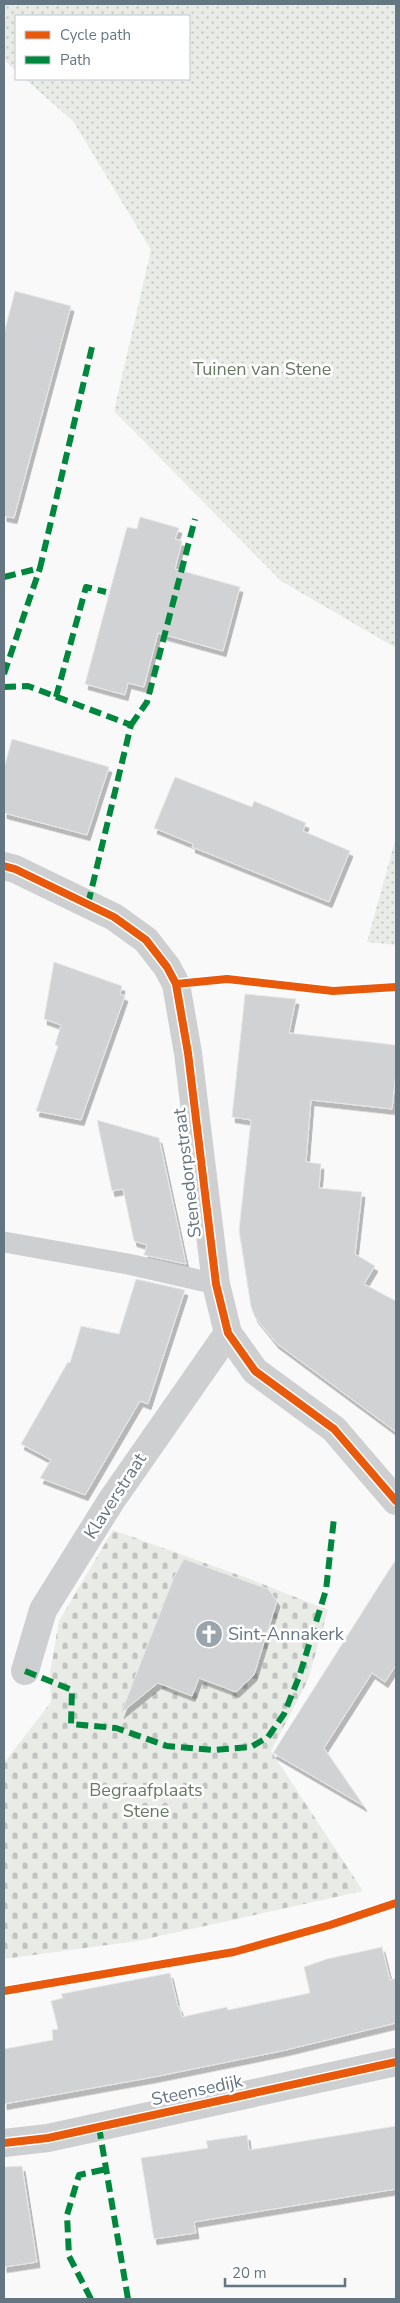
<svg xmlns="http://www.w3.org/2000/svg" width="400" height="2303" viewBox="0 0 400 2303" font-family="'Nunito Sans',sans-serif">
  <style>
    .grass { fill: url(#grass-dots) }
    .cemetery { fill: url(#cemetery-stones) }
    .building { fill: #d0d2d3; stroke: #e8e8e8; filter: url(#shadow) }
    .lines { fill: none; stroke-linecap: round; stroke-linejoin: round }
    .service { stroke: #cecfd0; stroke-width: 21 }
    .minor { stroke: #cecfd0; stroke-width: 28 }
    .quiet { stroke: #00873e; stroke-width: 6; stroke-dasharray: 12 6; stroke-linecap: butt }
    .cycleway-casing { stroke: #fff; stroke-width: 11 }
    .cycleway { stroke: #e8590c; stroke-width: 8 }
    .labels { text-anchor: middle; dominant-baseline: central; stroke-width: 5; stroke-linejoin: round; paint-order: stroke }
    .park-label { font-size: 18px; fill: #687a64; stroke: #fff }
    .street-label { font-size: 18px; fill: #657683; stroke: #fff }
    .poi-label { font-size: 18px; fill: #657683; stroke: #fff; text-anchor: start }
  </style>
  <defs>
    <pattern id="grass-dots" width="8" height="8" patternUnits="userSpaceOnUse" patternTransform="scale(1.25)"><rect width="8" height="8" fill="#e8ebe6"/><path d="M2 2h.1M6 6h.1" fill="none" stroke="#c0c3c0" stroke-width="1.8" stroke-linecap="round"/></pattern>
    <pattern id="cemetery-stones" width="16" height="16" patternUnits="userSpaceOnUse" patternTransform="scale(1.25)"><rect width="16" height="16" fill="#e8ebe6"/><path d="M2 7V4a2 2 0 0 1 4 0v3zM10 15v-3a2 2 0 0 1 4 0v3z" fill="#c0c3c0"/></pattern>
    <filter id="shadow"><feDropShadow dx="3" dy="5.5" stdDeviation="0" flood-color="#0004"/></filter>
  </defs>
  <rect width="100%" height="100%" fill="#f9f9f9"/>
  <!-- grass -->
  <path class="grass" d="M4,4H396V648L281,581L114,411L151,250L73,121L25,79H189V16H16V71L4,60Z
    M396,837V945L367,942Z"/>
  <!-- cemetery -->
  <path class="cemetery" d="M113,1530L247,1578L328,1610L308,1680L271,1751L363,1891L137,1941L4,1959V1763L51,1702L50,1673L59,1621Z"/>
  <!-- building -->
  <path class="building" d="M15,291L71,306L14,518L4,516V333Z
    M140,517L179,528L175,539L182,541L175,569L240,587L223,651L158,633L144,687L128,683L125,695L85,684L127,527L137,529Z
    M12,739L109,767L87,835L4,813V768Z
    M175,777L252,807L254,801L306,823L303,831L350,851L329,902L192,847L193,844L154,828Z
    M54,962L122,986L120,994L125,996L81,1120L36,1111L58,1046L55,1045L61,1025L44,1019Z
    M245,994L296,999L289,1033L396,1045V1071L392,1109L311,1100L306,1162L321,1164L319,1188L362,1192L355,1254L375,1266L364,1284L396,1301V1432L276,1343L255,1317L251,1307L239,1230L251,1120L232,1117Z
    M97,1120L159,1138L186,1264L144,1255L147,1245L134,1241L123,1189L112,1191Z
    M136,1279L185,1290L148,1404L140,1401L85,1495L40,1478L51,1460L21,1444L68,1362L70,1363L81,1326L119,1334Z
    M184,1559L268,1589L277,1601L254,1675L236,1692L199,1678L192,1696L158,1683L121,1713L174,1577Z
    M396,1559V1665L385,1682L372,1673L324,1748L364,1806L273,1753Z
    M382,1947L390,1980L396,1978V2023L286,2050L154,2077L4,2104V2049L53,2040L52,2030L58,2029L51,2001L63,1998L61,1994L170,1973L178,2007L179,2006L182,2017L227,2007L228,2010L310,1993L304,1967L327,1959Z
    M396,2126V2189L194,2222L196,2233L154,2239L141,2158L208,2148L206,2141L247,2135L249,2150Z
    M22,2166L37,2262L4,2267V2167Z"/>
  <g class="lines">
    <!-- service -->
    <path class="service" d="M4,1242L128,1264L216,1284"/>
    <!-- minor -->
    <path class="minor" d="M4,866L15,869L114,917L146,940L167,967L176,984L188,1053L216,1284L228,1333L255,1371L334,1429L396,1501
      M25,1671L43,1610L111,1501L228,1333
      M4,2143L48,2138L396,2062"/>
    <!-- quiet -->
    <path class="quiet" d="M4,577L40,568L92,347
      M4,674L40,568
      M4,687L28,686L131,725L88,904
      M56,697L86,587L106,592
      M131,725L147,702L195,519
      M25,1671L72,1690L71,1724L116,1728L167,1746L214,1750L251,1747L268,1737L284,1714L299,1677L326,1590L334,1518
      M99,2127L128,2299
      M91,2299L69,2256L67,2215L79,2175L107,2169"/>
    <!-- cycleway casing -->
    <g class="cycleway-casing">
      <path id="cycleway" d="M4,866L15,869L114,917L146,940L167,967L176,984L188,1053L216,1284L228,1333L255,1371L334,1429L396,1501
        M176,984L227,979L333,991L396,987
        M4,1991L234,1952L330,1925L396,1903
        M4,2143L48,2138L396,2062"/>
    </g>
    <!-- cycleway -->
    <use href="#cycleway" class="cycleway"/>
  </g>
  <!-- icons -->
  <defs>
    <g id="church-disc" transform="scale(1.4375)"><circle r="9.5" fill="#99a4ac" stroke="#fff"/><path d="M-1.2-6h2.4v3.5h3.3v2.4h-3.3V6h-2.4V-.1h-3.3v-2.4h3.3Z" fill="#fff"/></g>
  </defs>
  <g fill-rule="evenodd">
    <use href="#church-disc" x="209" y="1634"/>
  </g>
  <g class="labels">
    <!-- park labels -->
    <g class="park-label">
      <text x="262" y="369">Tuinen van Stene</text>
      <text x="146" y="1790">Begraafplaats<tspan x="146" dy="21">Stene</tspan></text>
    </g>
    <!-- street labels -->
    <g class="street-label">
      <text transform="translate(187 1173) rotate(-97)">Stenedorpstraat</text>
      <text transform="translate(115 1496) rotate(-57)">Klaverstraat</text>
      <text transform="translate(197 2090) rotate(-12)">Steensedijk</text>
    </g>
    <!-- poi labels -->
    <g class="poi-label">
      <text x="228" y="1634">Sint-Annakerk</text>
    </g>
  </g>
  <!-- border -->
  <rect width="400" height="2303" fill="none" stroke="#657683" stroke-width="10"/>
  <!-- legend -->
  <rect x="15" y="15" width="175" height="65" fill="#ffffff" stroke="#c1c8cd"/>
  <rect x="25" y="31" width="25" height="8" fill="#e8590c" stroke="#c1c8cd"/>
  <text x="60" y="40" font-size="15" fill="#657683">Cycle path</text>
  <rect x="25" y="56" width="25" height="8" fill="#00873e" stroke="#c1c8cd"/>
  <text x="60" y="65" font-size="15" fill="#657683">Path</text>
  <!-- scale -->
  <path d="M225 2278v8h120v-8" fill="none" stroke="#657683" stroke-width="2.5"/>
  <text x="232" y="2278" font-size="15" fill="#657683" stroke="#ffffff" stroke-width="4" paint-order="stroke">20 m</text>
</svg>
